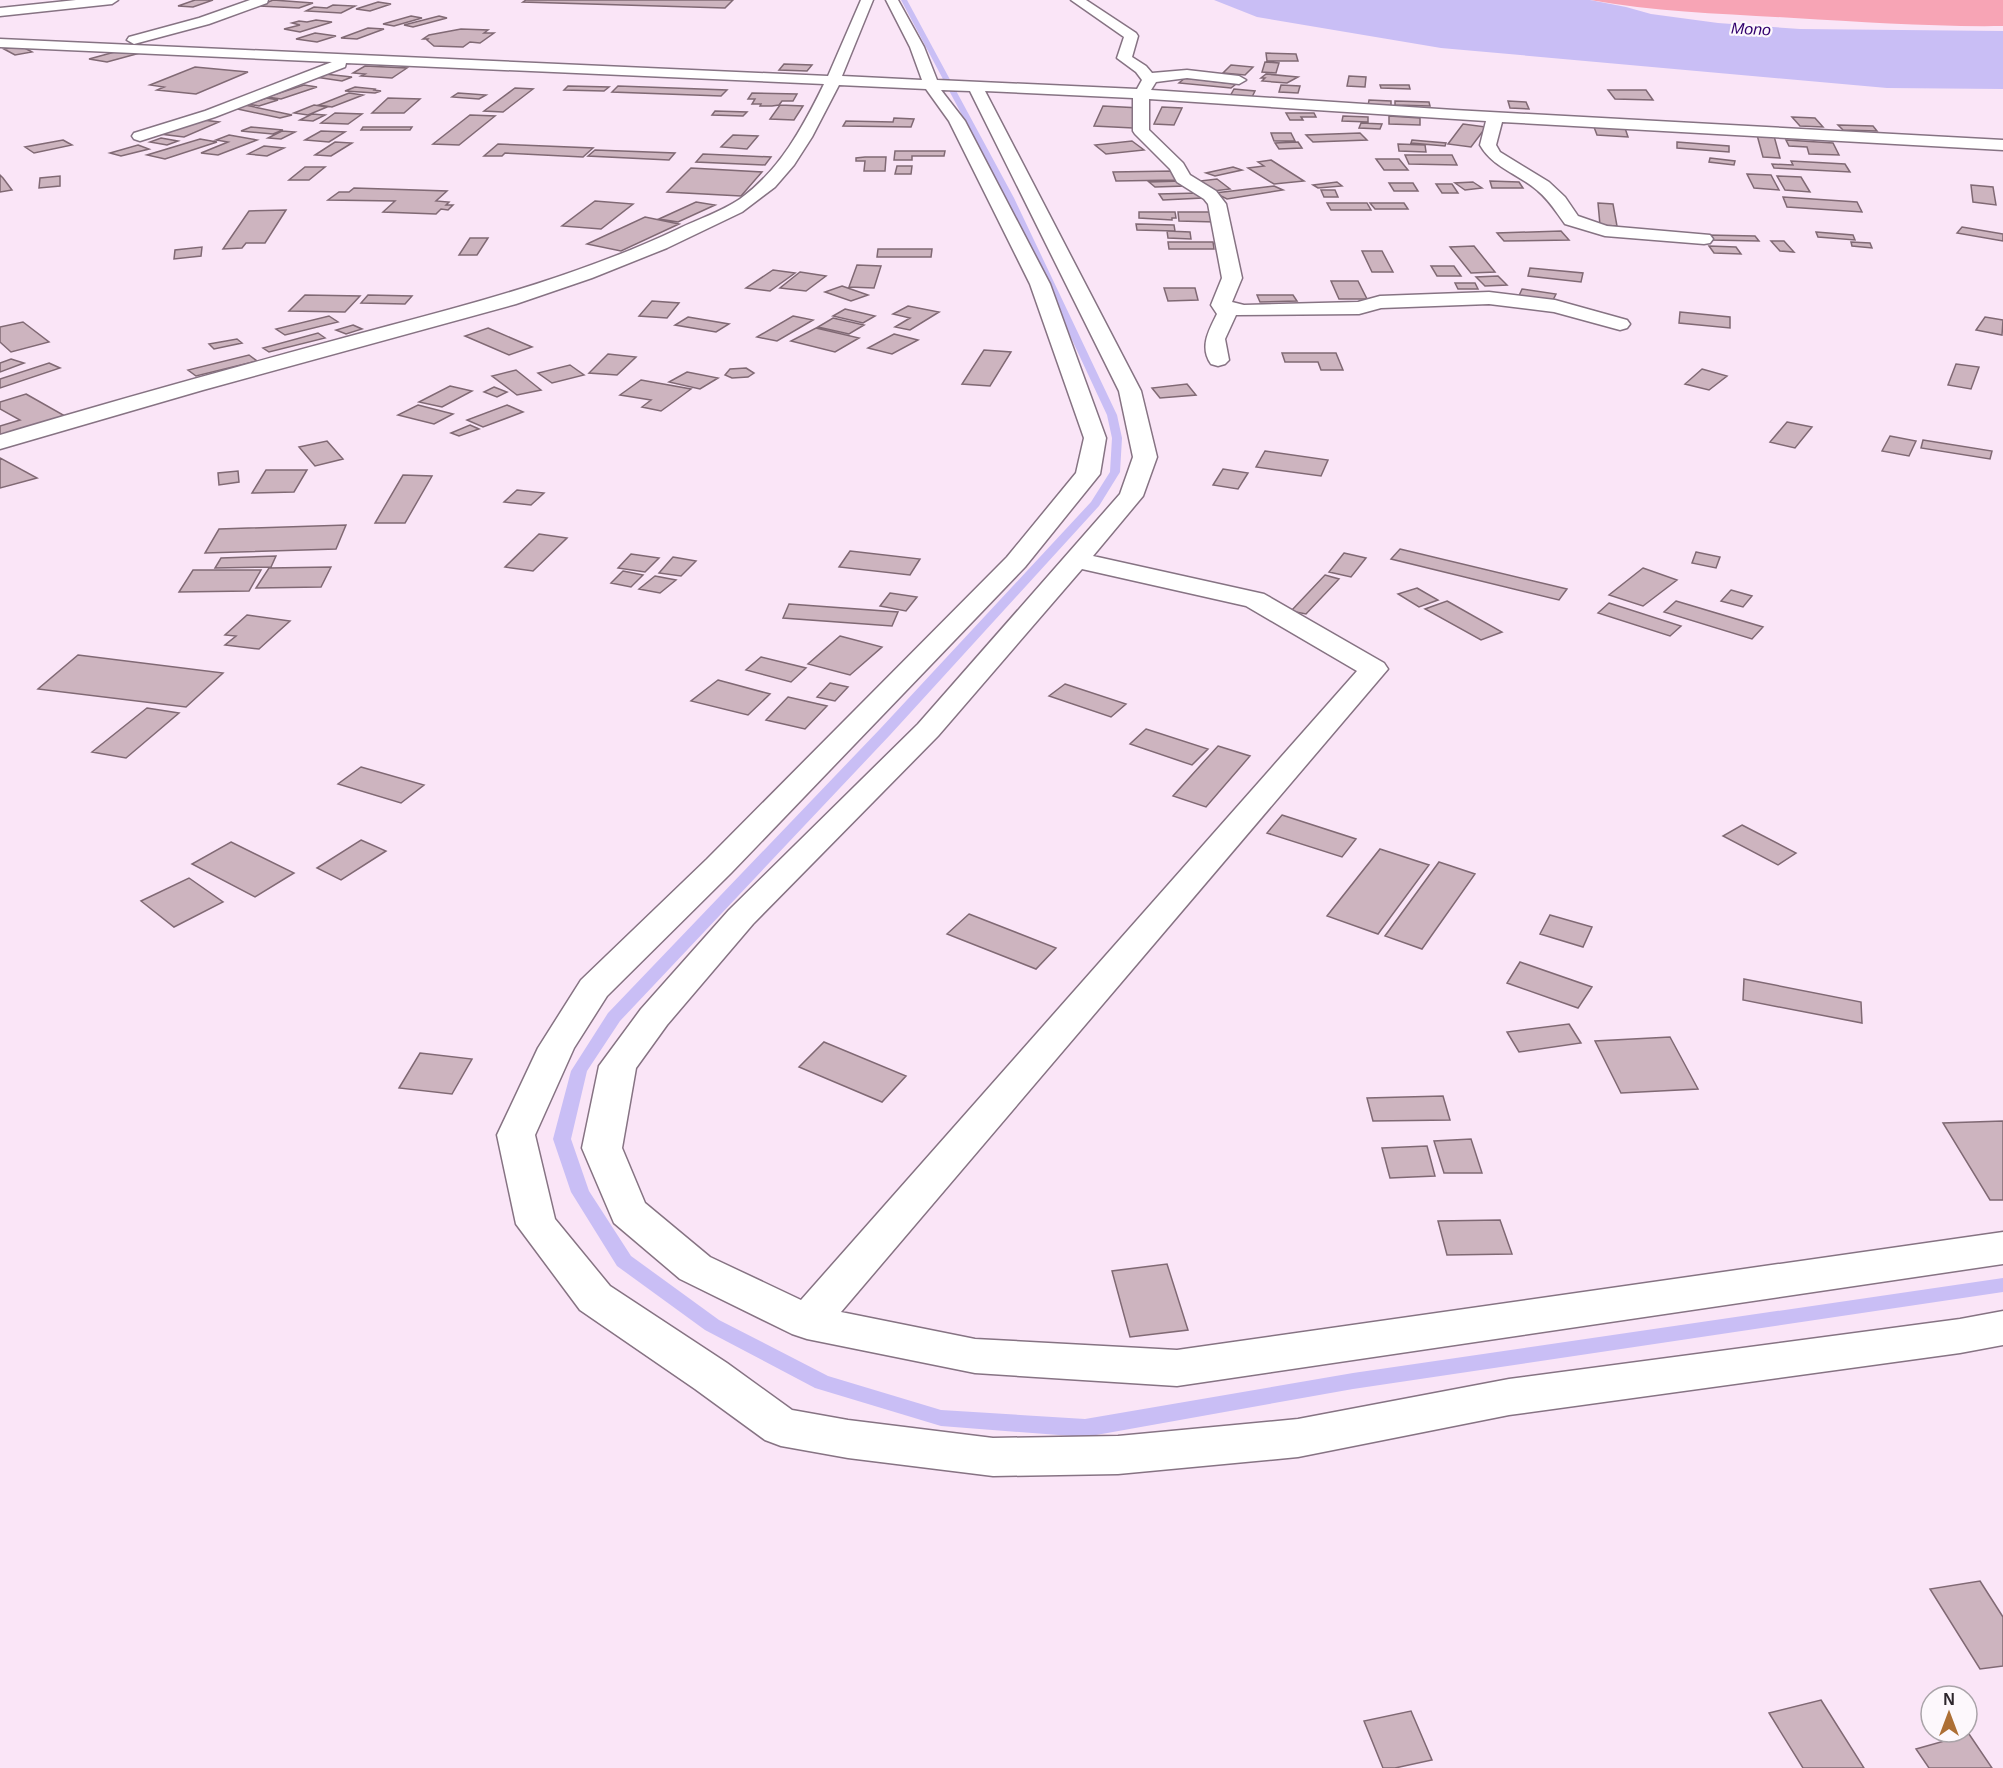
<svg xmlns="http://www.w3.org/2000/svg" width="2003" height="1768" viewBox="0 0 2003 1768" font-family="Arial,sans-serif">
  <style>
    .green { fill: #f7a4b5 }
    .water { fill: #c9bef5 }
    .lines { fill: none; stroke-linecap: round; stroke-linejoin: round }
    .stream { fill: #c9bef5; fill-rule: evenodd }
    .building { fill: #cdb4bf; stroke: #806974; stroke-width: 1.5 }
    .street-casing { stroke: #867383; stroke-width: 3 }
    .street { fill: #fff; fill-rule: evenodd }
    .labels { text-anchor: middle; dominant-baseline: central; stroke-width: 4.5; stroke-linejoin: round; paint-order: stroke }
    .far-water-label { font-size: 16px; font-style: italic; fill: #32006d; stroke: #fdf8fc }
  </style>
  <rect width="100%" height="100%" fill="#fae5f7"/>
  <!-- green -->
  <path class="green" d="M1590,0H2003V26C1933,27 1864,22 1794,18C1726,14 1657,12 1590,0Z"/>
  <!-- water -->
  <path class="water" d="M1214,0H1590L1626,7L1651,14L1718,23L1800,29L2003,31V89L1887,88L1441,48L1257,17Z"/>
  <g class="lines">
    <!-- stream -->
    <path class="stream" d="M901,0H907L1014,198L1117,415L1122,438L1120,472L1099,506L890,735L620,1021L587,1071L571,1139L589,1191L631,1256L719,1320L828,1376L941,1410L1085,1419L1353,1373L2003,1278V1292L1353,1389L1085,1437L941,1426L815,1388L705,1330L617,1266L571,1192L553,1139L571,1071L608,1013L880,729L1091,502L1110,472L1112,438L1107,415L1006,198Z"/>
  </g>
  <!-- building -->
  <path class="building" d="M195,0H213L193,7L178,6Z
    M273,0L313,3L299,8L259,6Z
    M526,0H733L725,8L523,2Z
    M378,2L391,4L370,11L356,9Z
    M333,5L355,6L341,13L306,11L314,7L327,8Z
    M411,16L422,18L394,26L383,24Z
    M439,16L447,18L413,27L404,25Z
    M316,20L332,22L300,32L284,29L300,25L292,23L299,21L307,22Z
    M368,28L384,29L357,39L341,38Z
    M461,29L488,30L484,33H494L480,43L470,42L463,47L434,46L427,40L428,39H423L429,35Z
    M315,33L336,36L317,42L296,39Z
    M21,46L32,52L15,55L4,49Z
    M122,50L140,53L107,62L89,59Z
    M1266,53L1296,54L1298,61H1267Z
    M1265,62L1279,63L1276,73L1262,72Z
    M784,64L812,65L807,71L779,70Z
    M1231,65L1253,67L1245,75L1223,73Z
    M365,66L407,68L392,78L361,76L365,74L353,73Z
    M195,67L248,72L196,94L157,90L164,87L150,85Z
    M325,74L352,77L342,81L315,77Z
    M1266,74L1298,77L1287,83L1262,81L1265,78H1261Z
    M1349,76L1366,77L1365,87L1347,86Z
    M1185,78L1236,84L1231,88L1179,83Z
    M304,85L317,87L281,99L267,97Z
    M1281,85L1300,86L1298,93L1279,92Z
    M1380,85H1409L1410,89L1381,88Z
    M568,86L609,87L604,91L564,90Z
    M618,86L727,90L721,96L612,92Z
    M355,87L375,89L374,90L381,91L375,93L345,91Z
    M515,88L533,89L503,112L484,111Z
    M1234,89L1255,91L1251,99L1229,98Z
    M1608,90H1646L1653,100L1615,99Z
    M349,93L363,95L332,107L319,105Z
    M458,93L486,95L479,99L452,97Z
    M752,93L797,94L793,101H782L779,105L772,106H760L761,104H752L755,99H748Z
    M267,98L278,100L259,106L248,104Z
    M388,98L420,99L404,113H372Z
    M1369,100L1391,101V107L1368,106Z
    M1395,101L1429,102L1430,106L1395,105Z
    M1508,101L1526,102L1529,109L1510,108Z
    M245,105L292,115L280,118L233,108Z
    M314,105L327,107L308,115L294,113Z
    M780,105L803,106L794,120L770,119Z
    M1103,106L1140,108L1133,128L1094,126Z
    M1162,107L1182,108L1174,125L1154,124Z
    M715,111L747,112L743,116L712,115Z
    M335,113L362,114L348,124L321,123Z
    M1286,113H1314L1316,117H1301L1303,120H1290Z
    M312,114L325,115L313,121L300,120Z
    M470,115L495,116L459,145L433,144Z
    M1343,116L1368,117V122L1342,121Z
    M1389,116L1420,118V125L1389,124Z
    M1792,117L1815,118L1823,127L1800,126Z
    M894,118L914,119L911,127L843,126L846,121L893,122Z
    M195,119L219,122L184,137L160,134Z
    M1361,123L1382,124L1380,129L1359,128Z
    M1463,124L1486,127L1471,147L1448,144Z
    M1838,125L1873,126L1877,131L1843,130Z
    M251,127L283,130L273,134L241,131Z
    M363,127H412L410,130H361Z
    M1594,127L1625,128L1628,137L1597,135Z
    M282,131L295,132L281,139L268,138Z
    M321,131L345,132L329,142L305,140Z
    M1271,133H1291L1295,141H1274Z
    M1360,133L1367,140L1313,142L1306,135Z
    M229,135L257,140L218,155L201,153L228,142L216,140Z
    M733,135L758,136L747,149L721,147Z
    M1757,135L1774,136L1780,158L1763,157Z
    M161,138L178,141L167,145L150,142Z
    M200,139L217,142L165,159L147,155Z
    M63,140L72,145L34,153L25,147Z
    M1412,140L1446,143L1445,146L1411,143Z
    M1786,140L1833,143L1839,155L1809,154L1807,147L1789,146Z
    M1132,141L1144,150L1106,154L1095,145Z
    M335,142L352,143L331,156L315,155Z
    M1298,142L1302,148L1279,149L1275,143Z
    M1677,142L1729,146V152L1677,148Z
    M498,144L593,148L583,157L505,153L502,156H484Z
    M1398,144L1425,145L1426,152L1399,151Z
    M138,145L149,149L121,156L110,153Z
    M264,146L284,148L267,156L248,154Z
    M595,150L675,153L669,160L588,156Z
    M895,151H945L944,156H912V160H894Z
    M703,154L771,157L765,165L696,162Z
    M1405,155H1452L1457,165L1409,164Z
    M865,157H886L885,171H864L865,161H856V158Z
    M1710,158L1735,161L1734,165L1709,162Z
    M1376,159H1399L1408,170H1384Z
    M1271,160L1304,181L1274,184L1248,168L1264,166L1258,162Z
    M1791,161L1845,164L1850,172L1774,168L1772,164L1793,165Z
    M897,166H912L911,174H895Z
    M305,167H325L309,180H289Z
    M1233,167L1242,170L1215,176L1206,173Z
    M691,168L762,172L741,196L667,192Z
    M1173,171L1176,180L1116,181L1113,172Z
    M1747,174L1771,175L1779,190L1754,188Z
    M0,175L3,178L12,190L0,192Z
    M60,176V186L39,188L40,178Z
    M1777,176L1801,177L1810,192L1785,190Z
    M1217,179L1230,189L1213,191L1200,181Z
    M1182,181L1185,186L1155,187L1149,182Z
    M1490,181L1519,182L1523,188H1492Z
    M1337,182L1342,186L1318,188L1313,185Z
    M1473,182L1482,188L1465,190L1455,183Z
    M1389,183H1413L1418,191H1394Z
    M1436,184H1452L1458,193H1442Z
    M1971,185L1993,187L1996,205L1973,202Z
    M1274,186L1283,190L1227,199L1215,193Z
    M354,188L447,191L436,201L449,202L446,205H453L448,210L441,209L436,214L383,212L395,201L328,200L339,192H349Z
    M1321,190H1335L1338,197H1324Z
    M1198,193L1202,198L1163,200L1159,194Z
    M1783,197L1857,202L1862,212L1787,207Z
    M595,201L633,204L601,229L562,226Z
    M696,202L715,205L678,222L659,219Z
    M1327,203H1367L1371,210H1331Z
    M1370,203H1404L1408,209H1375Z
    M1598,203L1613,204L1617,226L1600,225Z
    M286,210L265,243H246L242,248L223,249L249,211Z
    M1139,212H1175L1176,218H1172V220L1139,218Z
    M1178,212H1214L1215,222L1179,221Z
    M645,217L679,224L621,251L587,244Z
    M1136,224L1174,225L1175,231L1137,230Z
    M1962,227L2003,234V241L1957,233Z
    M1167,231L1190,232L1191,239L1168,238Z
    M1561,231L1569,240L1504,241L1497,233Z
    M1816,232L1853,235L1855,240L1818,237Z
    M1707,235L1755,236L1759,241L1710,240Z
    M470,238H488L477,255H459Z
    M1771,241H1784L1794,252L1780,251Z
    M1168,242H1213L1214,249H1169Z
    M1851,242L1870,243L1872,248L1852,246Z
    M1474,246L1495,272L1471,273L1450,247Z
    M1709,246L1736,247L1741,254L1714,253Z
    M202,247L201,256L174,259L175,250Z
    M878,249H932L931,257H877Z
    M1362,251H1382L1393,272H1372Z
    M857,265L881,266L874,288L849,287Z
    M1431,266H1454L1461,276H1437Z
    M1530,268L1583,273L1581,282L1528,276Z
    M773,270L795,273L770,291L746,288Z
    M800,272L826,276L806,291L780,288Z
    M1498,276L1507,285L1485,286L1476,277Z
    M1331,281H1358L1367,299H1339Z
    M1455,283H1475L1478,289H1458Z
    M842,286L868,295L851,301L825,292Z
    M1164,288H1195L1198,300L1168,301Z
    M1522,289L1556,294L1552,302L1518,298Z
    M305,295L360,296L345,312L289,311Z
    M368,295L412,296L405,304L361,303Z
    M1257,295H1293L1297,301L1260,302Z
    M652,301L679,303L667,318L639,316Z
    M908,306L939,312L910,330L895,327L910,318L893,314Z
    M845,309L875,316L863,323L833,316Z
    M1680,312L1730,317V328L1679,323Z
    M329,316L338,322L285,335L276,329Z
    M793,316L813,320L777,341L757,337Z
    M688,317L729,324L716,332L675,325Z
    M1985,317L2003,320L2002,335L1976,330Z
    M833,318L864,325L849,334L818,327Z
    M23,322L49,342L11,352L0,342V327Z
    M353,325L362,329L346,334L336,330Z
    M488,328L532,347L509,355L465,336Z
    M816,328L859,338L835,352L791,341Z
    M318,333L325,338L269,352L263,348Z
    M894,334L918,340L892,354L868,348Z
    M237,339L242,343L214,349L209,344Z
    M984,350L1011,352L990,386L962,384Z
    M1282,353H1336L1343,370H1321L1318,362H1285Z
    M608,354L636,357L617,375L589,373Z
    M249,355L257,361L196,376L188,370Z
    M11,359L24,363L0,372V363Z
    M49,363L60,368L0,388V379Z
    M1956,364L1979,367L1971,389L1948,385Z
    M570,365L584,375L552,383L538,373Z
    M746,368L754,373L748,377L732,378L725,375L730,369Z
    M1702,369L1727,376L1709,390L1685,384Z
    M516,370L541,390L517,395L492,376Z
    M687,372L718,378L700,389L669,382Z
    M641,380L691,389L661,411L642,407L651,400L620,395Z
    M1187,384L1196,395L1160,398L1152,388Z
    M450,386L472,391L442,407L419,402Z
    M494,387L507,392L497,397L484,392Z
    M26,394L65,416L0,436V426L20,420L0,409V402Z
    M418,405L453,414L434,424L398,415Z
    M507,405L523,412L483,427L467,420Z
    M1787,422L1812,427L1795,448L1770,442Z
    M470,425L479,429L459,436L451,433Z
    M1890,436L1916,441L1909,456L1882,451Z
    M1923,440L1992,451L1990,459L1921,448Z
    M327,441L343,459L315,466L299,447Z
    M1265,451L1328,460L1321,476L1256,467Z
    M0,458L37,478L0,488Z
    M1223,469L1248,473L1238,489L1213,485Z
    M266,470H307L294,492L252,493Z
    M238,471L239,482L219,485L218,473Z
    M403,475L432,476L405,523H375Z
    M517,490L544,493L531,505L504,502Z
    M346,525L336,549L205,553L219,529Z
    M539,534L567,538L533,571L505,567Z
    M1400,549L1567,589L1559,600L1391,559Z
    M850,551L920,559L910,575L839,567Z
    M1696,552L1720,557L1716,568L1692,563Z
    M1344,553L1366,558L1351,577L1329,572Z
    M631,554L659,558L645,572L618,568Z
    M276,556L271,567L215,568L221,558Z
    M673,557L696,561L681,576L659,573Z
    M331,567L321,587L256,588L269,568Z
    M1643,568L1677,580L1643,606L1609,595Z
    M193,570H261L249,591L179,592Z
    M623,571L643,575L631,587L611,583Z
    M1325,575L1339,579L1306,614L1291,611Z
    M655,576L676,580L660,593L639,589Z
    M1417,588L1438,600L1419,607L1398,594Z
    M1731,590L1752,596L1743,607L1721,601Z
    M890,593L917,597L906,611L880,606Z
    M1447,601L1502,632L1481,640L1425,609Z
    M1676,601L1763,627L1752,639L1664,612Z
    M1609,603L1681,626L1670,636L1598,613Z
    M789,604L898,612L892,626L783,618Z
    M247,615L290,621L259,649L225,645L236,636L225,635Z
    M840,636L882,647L850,675L808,664Z
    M78,655L223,673L186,707L38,689Z
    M761,657L806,668L791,682L746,670Z
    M718,680L770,694L748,715L691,701Z
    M830,683L848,687L835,701L817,697Z
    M1065,684L1126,704L1111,717L1049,696Z
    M788,697L827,706L805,729L766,720Z
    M147,708L179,713L126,758L92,752Z
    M1146,729L1208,749L1192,765L1130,744Z
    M1218,746L1250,756L1206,807L1173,796Z
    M361,767L424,785L401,803L338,784Z
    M1282,815L1356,839L1342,857L1267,833Z
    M1742,825L1796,853L1778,865L1723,836Z
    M361,840L386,851L341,880L317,868Z
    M231,842L294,873L255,897L192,864Z
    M1380,849L1429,865L1378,934L1327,916Z
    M1439,862L1475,874L1422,949L1385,936Z
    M189,878L223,902L174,927L141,901Z
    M969,914L1056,948L1036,969L947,934Z
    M1550,915L1592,927L1583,947L1540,934Z
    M1520,962L1592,987L1578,1008L1507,983Z
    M1744,979L1861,1002L1862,1023L1743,1000Z
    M1569,1024L1581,1043L1519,1052L1507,1032Z
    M1670,1037L1698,1089L1621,1093L1595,1041Z
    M824,1042L906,1076L882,1102L799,1067Z
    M420,1053L472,1059L452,1094L399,1088Z
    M1443,1096L1450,1120L1373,1121L1367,1098Z
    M2003,1121V1200H1990L1943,1123Z
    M1471,1139L1482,1173H1444L1434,1141Z
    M1427,1146L1435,1176L1390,1178L1382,1148Z
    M1500,1220L1512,1254L1447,1255L1438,1221Z
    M1167,1264L1188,1330L1130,1337L1112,1271Z
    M1980,1581L2003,1617V1666L1980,1669L1930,1589Z
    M1821,1700L1864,1768H1803L1769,1713Z
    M1411,1711L1432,1760L1395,1768H1383L1364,1721Z
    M1969,1734L1992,1768H1929L1916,1749Z"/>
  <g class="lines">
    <!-- street casing -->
    <g class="street-casing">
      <path id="street" d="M76,0H118L112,4L0,16V8Z
        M250,0H268L267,3L209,24L134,44L127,40L129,37L199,18Z
        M861,0H873L842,76L922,80L910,47L886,0H898L924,47L937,80L1137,89L1142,80L1136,72L1117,58L1124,37L1071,0H1086L1136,33L1138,36L1132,57L1146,66L1152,73L1187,70L1239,76L1246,80L1239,84L1187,78L1156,82L1151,90L1454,110L2003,140V150L1502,122L1496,145L1500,152L1549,182L1565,197L1578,216L1607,226L1710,235L1713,239L1710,243L1704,244L1605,236L1565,224C1556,212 1550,201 1538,191C1519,174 1493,168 1480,145L1486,121L1149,99V130L1183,163L1190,175L1216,191L1226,204L1242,278L1232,302L1244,305L1358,302L1380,296L1489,292L1555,300L1627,320L1630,324L1627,328L1620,330L1554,312L1489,304L1381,308L1359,314L1236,315L1225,339L1229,360L1225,364L1218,366L1211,364C1199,347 1209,330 1217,314L1211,305L1222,278L1208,204L1204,199L1177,182L1170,169L1135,134L1133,131V98L985,91L1141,391L1157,457L1143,496L1093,556L1264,594L1384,663L1388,669L841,1312L975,1339L1177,1350L2003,1232V1264L1177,1386L975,1373L807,1339L792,1334L680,1279L614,1223L582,1148L599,1066L641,1009L729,910L918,724L1120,494L1133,457L1119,391L970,91L941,90L965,121L1050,284L1106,438L1100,474L1025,567L731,873L607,996L574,1048L535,1135L555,1219L610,1286L727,1363L792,1410L848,1420L993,1438L1118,1436L1298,1419L1509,1379L1960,1319L2003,1311V1345L1960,1353L1509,1415L1298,1457L1118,1474L993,1476L848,1458L781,1446L765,1440L695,1389L580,1310L516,1224L497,1135L538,1048L581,980L707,859L1007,557L1076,473L1084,438L1030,284L949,121L926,89L839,85L812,137L794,165L775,187L742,212L667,248L592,278L516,304L203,390L0,449V435C129,396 258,361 388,326C487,300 585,273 678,229C698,219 721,212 740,199C780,170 803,127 824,84L346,63L345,67L215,117L140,141L134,139L132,136L134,133L205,111L332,62L0,47V39L828,76ZM1082,569L1246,606L1357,671L801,1300L710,1257L645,1203L622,1148L636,1068L667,1025L753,924L938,736Z"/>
    </g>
    <!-- street -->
    <use href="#street" class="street"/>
  </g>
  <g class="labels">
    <!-- far-water labels -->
    <g class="far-water-label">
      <text transform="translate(1751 29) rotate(3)">Mono</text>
    </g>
  </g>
  <!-- north arrow -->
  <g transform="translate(1949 1714)"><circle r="28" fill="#fdf8fc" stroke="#aaa4a9" stroke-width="1.5"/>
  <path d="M0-4.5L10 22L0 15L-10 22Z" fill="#ad6f35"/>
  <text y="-9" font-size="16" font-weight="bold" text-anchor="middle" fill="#2d262c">N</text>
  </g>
</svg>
